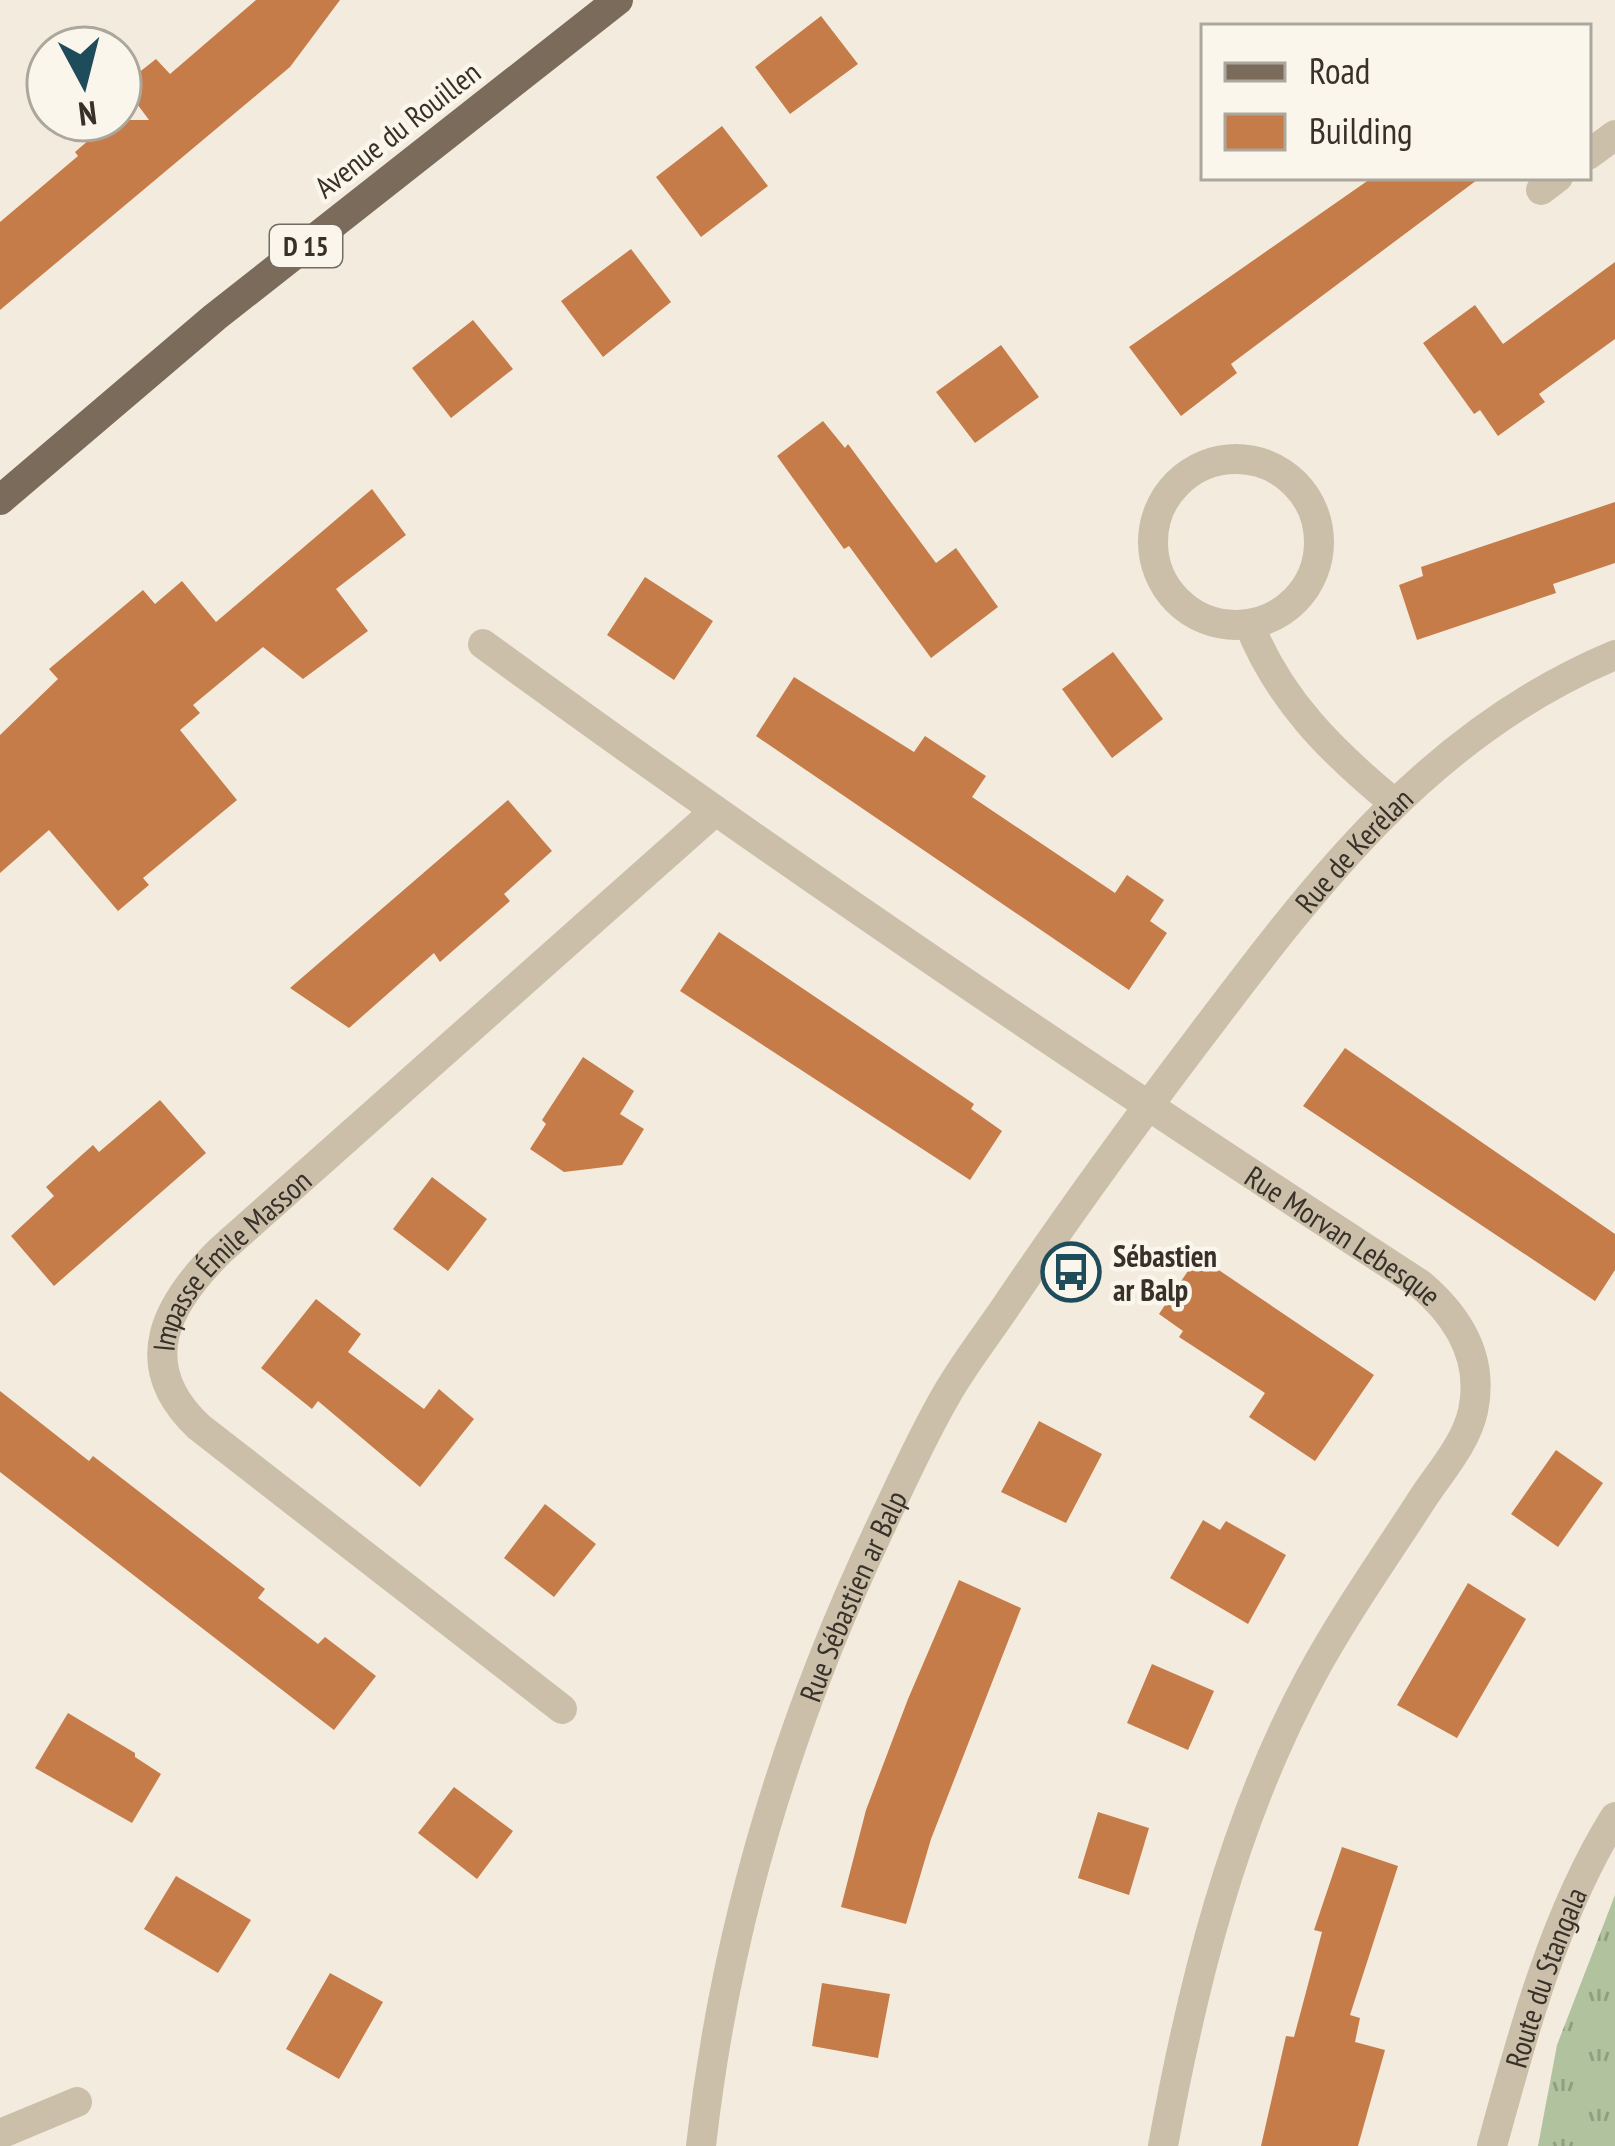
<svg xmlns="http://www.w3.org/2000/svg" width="1615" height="2146" viewBox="0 0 1615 2146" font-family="'PT Sans Narrow',sans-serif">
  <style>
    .grass { fill: url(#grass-tufts) }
    .building { fill: #c67c49 }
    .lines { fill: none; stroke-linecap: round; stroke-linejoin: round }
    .street { stroke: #cbbfaa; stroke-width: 30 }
    .primary { stroke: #7a6b5b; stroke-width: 30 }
    .labels { text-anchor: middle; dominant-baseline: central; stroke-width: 9; stroke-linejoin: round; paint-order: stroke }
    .shield { fill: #faf6eb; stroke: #726c63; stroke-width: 3 }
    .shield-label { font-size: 27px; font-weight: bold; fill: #383129 }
    .street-label { font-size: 30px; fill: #383129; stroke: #faf6eb }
    .poi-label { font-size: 30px; font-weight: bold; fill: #383129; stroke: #faf6eb; text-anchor: start }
  </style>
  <defs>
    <pattern id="grass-tufts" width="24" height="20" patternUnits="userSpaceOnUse" patternTransform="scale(3)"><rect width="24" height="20" fill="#b0c29e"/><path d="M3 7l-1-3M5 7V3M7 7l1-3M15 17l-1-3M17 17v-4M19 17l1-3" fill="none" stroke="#909e81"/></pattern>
  </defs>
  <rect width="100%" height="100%" fill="#f3ecde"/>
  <!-- grass -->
  <path class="grass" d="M1615,1895V2146H1538L1557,2045Z"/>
  <!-- building -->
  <path class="building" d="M256,0H340L290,67L0,310V222L78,156L75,152L112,120H149L123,85L156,59L170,74Z
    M821,16L858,64L790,114L755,67Z
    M722,126L768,186L701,237L656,177Z
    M1373,177H1481L1231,364L1237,373L1181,416L1129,347Z
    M631,249L671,302L603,357L561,301Z
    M1615,262V339L1539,394L1545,402L1498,436L1480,410L1474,414L1423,343L1475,305L1503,344Z
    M473,320L513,369L451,418L412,368Z
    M1001,345L1039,397L975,443L936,392Z
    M823,421L845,448L848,444L936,563L956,548L998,607L931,658L849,546L844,549L777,456Z
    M372,489L406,535L336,589L368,631L303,679L263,647L193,705L200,713L180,730L237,800L143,878L149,885L118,911L49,830L0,873V735L58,679L49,669L143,590L155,604L182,581L216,622Z
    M1615,502V563L1553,584L1556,593L1417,640L1399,585L1423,576L1421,567Z
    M645,577L713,621L674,680L607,635Z
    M1113,652L1163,719L1112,758L1062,689Z
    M794,677L914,752L925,736L986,776L972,797L1115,893L1127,875L1164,900L1150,921L1167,933L1129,990L756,736Z
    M508,800L552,851L504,894L510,901L440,962L434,953L349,1028L290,988Z
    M719,932L974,1104L971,1109L1002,1131L970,1180L680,991Z
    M1345,1048L1615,1234V1270L1595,1301L1303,1106Z
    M583,1057L634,1091L620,1114L644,1129L622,1165L564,1172L530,1149L546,1124L542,1120Z
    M160,1100L206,1153L54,1286L11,1236L54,1196L46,1187L93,1145L99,1152Z
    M432,1177L487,1219L448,1271L393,1229Z
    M1198,1256L1374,1375L1315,1461L1249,1417L1265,1393L1179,1337L1183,1331L1159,1314Z
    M316,1299L361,1334L348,1352L424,1409L439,1389L474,1419L420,1487L318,1401L312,1409L261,1368Z
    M0,1391L89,1461L93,1456L265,1589L258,1598L318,1644L325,1637L376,1676L334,1730L0,1472Z
    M1039,1421L1102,1454L1066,1523L1001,1492Z
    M1556,1450L1603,1483L1558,1547L1511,1514Z
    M545,1504L596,1544L554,1597L504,1558Z
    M1203,1520L1220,1530L1226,1521L1286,1555L1248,1624L1170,1578Z
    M959,1580L1021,1608L931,1839L906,1924L841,1907L866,1810L908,1699Z
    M1468,1583L1526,1619L1457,1738L1397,1705Z
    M1152,1664L1214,1691L1188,1750L1127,1723Z
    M68,1713L135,1753V1757L161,1774L132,1823L35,1768Z
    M454,1787L513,1831L477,1879L418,1833Z
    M1098,1812L1149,1828L1129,1895L1078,1878Z
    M1342,1847L1398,1866L1350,2015L1360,2018L1355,2042L1385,2050L1358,2146H1261L1286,2036L1294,2037L1322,1932L1314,1930Z
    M176,1876L251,1920L218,1973L144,1929Z
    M330,1973L383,2002L339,2079L286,2049Z
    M822,1983L890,1994L878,2058L812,2046Z"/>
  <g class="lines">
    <!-- street -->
    <g class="street">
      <path d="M1588,155L1615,135"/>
      <path d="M1541,190L1558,177"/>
      <circle cx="1236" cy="542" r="83"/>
      <path d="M1249,624C1279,700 1332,752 1394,803"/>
      <path id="s1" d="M483,644C788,867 1103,1078 1420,1284C1459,1317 1484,1359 1473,1411C1466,1443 1441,1471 1423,1498C1385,1557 1344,1615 1311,1676C1233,1820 1192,1986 1163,2146"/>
      <path id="s2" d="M562,1709L199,1427C132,1364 167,1303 221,1250L714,812"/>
      <path d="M0,2134L77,2102"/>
      <path id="s3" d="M701,2146C725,1931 787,1725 879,1530C901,1484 922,1436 948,1392C966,1361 989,1332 1009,1302C1070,1212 1134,1124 1200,1037C1317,882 1430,732 1615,655"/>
      <path id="s4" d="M1492,2146C1522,2036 1554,1915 1615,1817"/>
    </g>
    <!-- primary -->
    <path class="primary" d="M0,500L215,317L618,0"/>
  </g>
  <!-- icons -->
  <defs>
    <g id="bus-ring" transform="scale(3)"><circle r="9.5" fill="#faf6eb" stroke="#1f4c5a" stroke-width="1.5"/><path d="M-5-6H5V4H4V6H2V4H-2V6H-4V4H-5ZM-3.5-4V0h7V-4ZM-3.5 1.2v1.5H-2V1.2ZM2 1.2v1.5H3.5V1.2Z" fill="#1f4c5a"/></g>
  </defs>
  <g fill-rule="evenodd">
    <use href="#bus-ring" x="1071" y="1272"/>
  </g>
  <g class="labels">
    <!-- shield labels -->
    <rect class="shield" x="270" y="225" width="72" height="42" rx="9"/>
    <g class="shield-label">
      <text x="306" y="246">D 15</text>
    </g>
    <!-- street labels -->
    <g class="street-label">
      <text transform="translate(397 129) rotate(-38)">Avenue du Rouillen</text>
      <text stroke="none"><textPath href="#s3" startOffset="1476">Rue de Kerélan</textPath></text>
      <text stroke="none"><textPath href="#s1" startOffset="1044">Rue Morvan Lebesque</textPath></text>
      <text stroke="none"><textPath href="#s2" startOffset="663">Impasse Émile Masson</textPath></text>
      <text stroke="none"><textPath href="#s3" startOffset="573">Rue Sébastien ar Balp</textPath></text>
      <text stroke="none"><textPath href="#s4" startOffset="177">Route du Stangala</textPath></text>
    </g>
    <!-- poi labels -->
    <g class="poi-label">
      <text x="1113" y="1255">Sébastien<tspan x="1113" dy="34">ar Balp</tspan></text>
    </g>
  </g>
  <!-- legend -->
  <rect x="1201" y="24" width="390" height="156" fill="#faf6eb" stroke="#aca79d" stroke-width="3"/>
  <rect x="1225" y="63" width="60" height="18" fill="#7a6b5b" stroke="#aca79d" stroke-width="3"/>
  <text x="1309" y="84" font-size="36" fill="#383129">Road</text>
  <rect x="1225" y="114" width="60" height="36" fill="#c67c49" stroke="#aca79d" stroke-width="3"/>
  <text x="1309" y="144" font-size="36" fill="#383129">Building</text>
  <!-- north arrow -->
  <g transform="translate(84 84) rotate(173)"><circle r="57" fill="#faf6eb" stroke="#aca79d" stroke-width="3"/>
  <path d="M0-9L21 45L0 30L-21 45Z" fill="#1f4c5a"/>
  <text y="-18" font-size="33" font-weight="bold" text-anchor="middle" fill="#383129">N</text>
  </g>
</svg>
